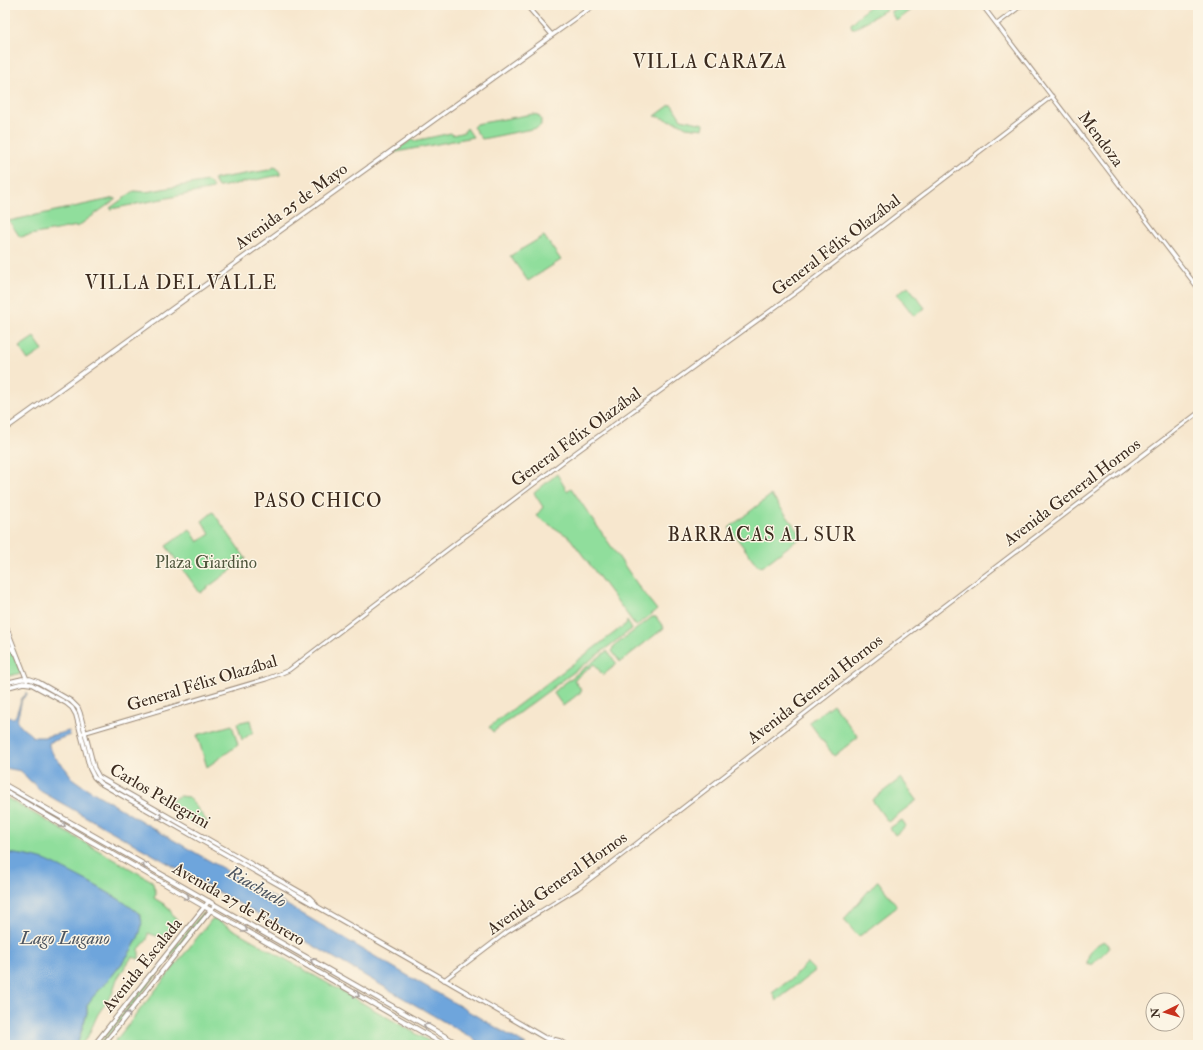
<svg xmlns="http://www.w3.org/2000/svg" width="1203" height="1050" viewBox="0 0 1203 1050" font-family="'IM FELL Double Pica',serif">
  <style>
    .green { fill: #90de9c; stroke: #66845d }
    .water { fill: #6ea5dc; stroke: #54687d }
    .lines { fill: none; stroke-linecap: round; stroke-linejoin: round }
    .tertiary-casing { stroke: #998876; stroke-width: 5 }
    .secondary-casing { stroke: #998876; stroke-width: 5.5 }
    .primary-casing { stroke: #998876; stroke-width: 6 }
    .tertiary { stroke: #fff; stroke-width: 3 }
    .secondary { stroke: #fff; stroke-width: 3.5 }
    .primary { stroke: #fff; stroke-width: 4 }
    .oneway { stroke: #a79f9a }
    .labels { text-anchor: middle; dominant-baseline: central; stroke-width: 3; stroke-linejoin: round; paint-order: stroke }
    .street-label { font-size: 17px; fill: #3b2a1e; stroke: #fcf5e5 }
    .park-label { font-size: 17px; fill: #50573e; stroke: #fcf5e5 }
    .water-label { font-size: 18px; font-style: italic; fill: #4d5560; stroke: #fcf5e5 }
    .quarter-label { font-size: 19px; letter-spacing: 1px; fill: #3b2a1e; stroke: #fcf5e5 }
  </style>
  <rect width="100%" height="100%" fill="#fcf5e5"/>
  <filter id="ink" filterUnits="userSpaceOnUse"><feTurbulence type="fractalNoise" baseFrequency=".025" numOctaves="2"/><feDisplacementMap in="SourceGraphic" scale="8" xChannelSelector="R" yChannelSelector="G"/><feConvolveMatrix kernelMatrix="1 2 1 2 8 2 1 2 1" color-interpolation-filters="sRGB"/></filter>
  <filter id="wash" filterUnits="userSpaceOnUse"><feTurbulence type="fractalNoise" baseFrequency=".012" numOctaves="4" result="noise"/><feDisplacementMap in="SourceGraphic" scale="16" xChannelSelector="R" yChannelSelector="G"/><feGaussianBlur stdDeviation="0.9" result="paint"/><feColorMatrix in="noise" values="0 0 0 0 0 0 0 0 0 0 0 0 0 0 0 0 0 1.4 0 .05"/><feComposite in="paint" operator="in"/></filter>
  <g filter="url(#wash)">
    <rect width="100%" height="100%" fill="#f7e7ce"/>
    <!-- green -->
    <path class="green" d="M870,5H887V9L855,28H852L851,25V24Z
      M908,5H918L898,20L895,19L891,13V11Z
      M670,105H672L681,119L704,124L703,129L686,127L679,123L655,116Z
      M533,114L538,115L541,119V125L537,128L482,139L473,127L476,124Z
      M467,128L473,137L392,153L413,139L414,141L451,133L453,135L464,132Z
      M274,167L277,168L280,173V175L220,187H218L214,181L215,179L269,170Z
      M207,181L209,182L214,188L213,189L111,209L110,208L134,191L146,192Z
      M115,198L116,199L77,227V226L20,237L9,221Z
      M544,236L561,260L528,281L510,256Z
      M908,286L925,308L914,316L897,294Z
      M34,337L43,350L28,360L19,347Z
      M557,474L567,491L571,488L642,591L657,610L636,626L569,537L536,516L543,507L534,493Z
      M771,495L802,536L762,567L757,565L729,528Z
      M213,512L246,559L200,593L166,546L190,529L198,542L210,534L202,521Z
      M652,617H656L664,628L620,662L612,651L613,647Z
      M627,621L632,629L493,732L489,727L626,624Z
      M5,643L12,651L21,672V673L5,677Z
      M607,651L617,664L603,675L594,664L574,680L582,691L563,706L553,692Z
      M833,704L858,737L834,756L809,722Z
      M250,720L253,732L242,740L237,723Z
      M232,725L238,745L207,767L197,735Z
      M901,778L917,800L888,822L872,800Z
      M179,796L189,797L208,823L199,827L168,807V803Z
      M5,797L152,881L156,893L154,898L167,906L177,921L174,930L159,937L148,933L147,940L139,949V959L132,957L117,979L112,994L98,1014L88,1036L81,1045H77L87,1013V1005L92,998C107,981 138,950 141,927C141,923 141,918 140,914L117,898L91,883L45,861L28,856L5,853Z
      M902,820L906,826L895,835L890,828Z
      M877,881H878L896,905L897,907L861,935L858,936L845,921V918Z
      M202,913L204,914L203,916L101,1045H98Z
      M212,919H215L436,1045H112Z
      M1104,941L1109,945V948L1093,964L1090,965L1087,964C1088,952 1093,946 1104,941Z
      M807,963L815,971L776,1001L774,995L772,993L791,979Z"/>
    <!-- water -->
    <path class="water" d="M26,692L27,695L22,699L17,721C23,731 27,730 33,737H44L69,731L70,735L51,742L49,743V746L54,756L66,769L73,779L83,786L168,837L306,916L526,1045H484L295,935L42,792L38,789L36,785L30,781L21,771L5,768V717L14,718L16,715L22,698L26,694Z
      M5,853C18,854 31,856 44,860C58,865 138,906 141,917C148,940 106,982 92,998L87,1005V1013L77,1045H5Z"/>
  </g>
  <g filter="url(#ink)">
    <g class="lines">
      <!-- tertiary casing -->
      <g class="tertiary-casing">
        <path id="tertiary" d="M526,5L552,35
          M982,5L1198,288
          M997,24L1022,5
          M83,733L266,679L282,673L289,670L564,461L799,290L1052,96
          M444,980L507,932L578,888L614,861L888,649L1198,413"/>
      </g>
      <!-- secondary casing -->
      <g class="secondary-casing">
        <path id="secondary" d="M5,429L594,5
          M5,624L27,680
          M5,641L15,653
          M5,683L22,679H30L38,682L71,701L78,708L80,713L94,768L99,777L309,897L314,902L317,906
          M5,688L23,683L31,684L66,703L72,708L76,715L90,769L94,777L100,783L404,956L557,1045
          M548,1038L560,1041L566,1045
          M94,1045L209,901
          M103,1045L215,905"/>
      </g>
      <!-- primary casing -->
      <g class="primary-casing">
        <path id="primary" d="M5,785L460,1045
          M5,791L80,835L445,1045"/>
      </g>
      <!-- tertiary -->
      <use href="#tertiary" class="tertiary"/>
      <!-- secondary -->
      <use href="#secondary" class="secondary"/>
      <!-- primary -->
      <use href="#primary" class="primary"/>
    </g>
    <!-- one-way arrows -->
    <defs><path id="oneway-chevron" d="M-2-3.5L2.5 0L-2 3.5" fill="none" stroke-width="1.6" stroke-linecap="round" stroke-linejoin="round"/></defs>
    <g class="oneway">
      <use href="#oneway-chevron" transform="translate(160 817) rotate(30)"/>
      <use href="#oneway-chevron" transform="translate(63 825) rotate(32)"/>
      <use href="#oneway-chevron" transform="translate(145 865) rotate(-151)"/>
      <use href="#oneway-chevron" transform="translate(187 897) rotate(30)"/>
      <use href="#oneway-chevron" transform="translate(245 930) rotate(30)"/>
      <use href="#oneway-chevron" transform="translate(313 961) rotate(-150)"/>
      <use href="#oneway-chevron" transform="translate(357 995) rotate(30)"/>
      <use href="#oneway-chevron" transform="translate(128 1014) rotate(-52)"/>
      <use href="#oneway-chevron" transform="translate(426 1026) rotate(-150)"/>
    </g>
  </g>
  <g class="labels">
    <!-- street labels -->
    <g class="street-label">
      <text transform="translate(1101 139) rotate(53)">Mendoza</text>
      <text transform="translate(291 206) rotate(-36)">Avenida 25 de Mayo</text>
      <text transform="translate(836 245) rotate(-37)">General Félix Olazábal</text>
      <text transform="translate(576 437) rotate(-36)">General Félix Olazábal</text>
      <text transform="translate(1072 492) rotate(-37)">Avenida General Hornos</text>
      <text transform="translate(202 683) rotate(-17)">General Félix Olazábal</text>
      <text transform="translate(815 689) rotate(-38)">Avenida General Hornos</text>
      <text transform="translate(160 796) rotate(30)">Carlos Pellegrini</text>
      <text transform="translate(557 883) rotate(-35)">Avenida General Hornos</text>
      <text transform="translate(239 904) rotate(30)">Avenida 27 de Febrero</text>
      <text transform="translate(142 965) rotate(-51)">Avenida Escalada</text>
    </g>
    <!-- park labels -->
    <g class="park-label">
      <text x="206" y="562">Plaza Giardino</text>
    </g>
    <!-- water labels -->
    <g class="water-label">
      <text transform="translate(257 887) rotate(30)">Riachuelo</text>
      <text x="65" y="938">Lago Lugano</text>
    </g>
    <!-- quarter labels -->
    <g class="quarter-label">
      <text x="710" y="62">VILLA CARAZA</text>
      <text x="181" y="283">VILLA DEL VALLE</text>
      <text x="318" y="501">PASO CHICO</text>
      <text x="762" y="535">BARRACAS AL SUR</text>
    </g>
  </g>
  <!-- margin -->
  <rect width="1203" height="1050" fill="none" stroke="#fcf5e5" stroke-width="20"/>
  <!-- north arrow -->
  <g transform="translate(1165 1012) rotate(265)"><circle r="19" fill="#fcf5e5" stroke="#afa495"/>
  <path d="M0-3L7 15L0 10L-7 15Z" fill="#c8321e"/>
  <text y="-6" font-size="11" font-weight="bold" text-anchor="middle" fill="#3b2a1e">N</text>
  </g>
</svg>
